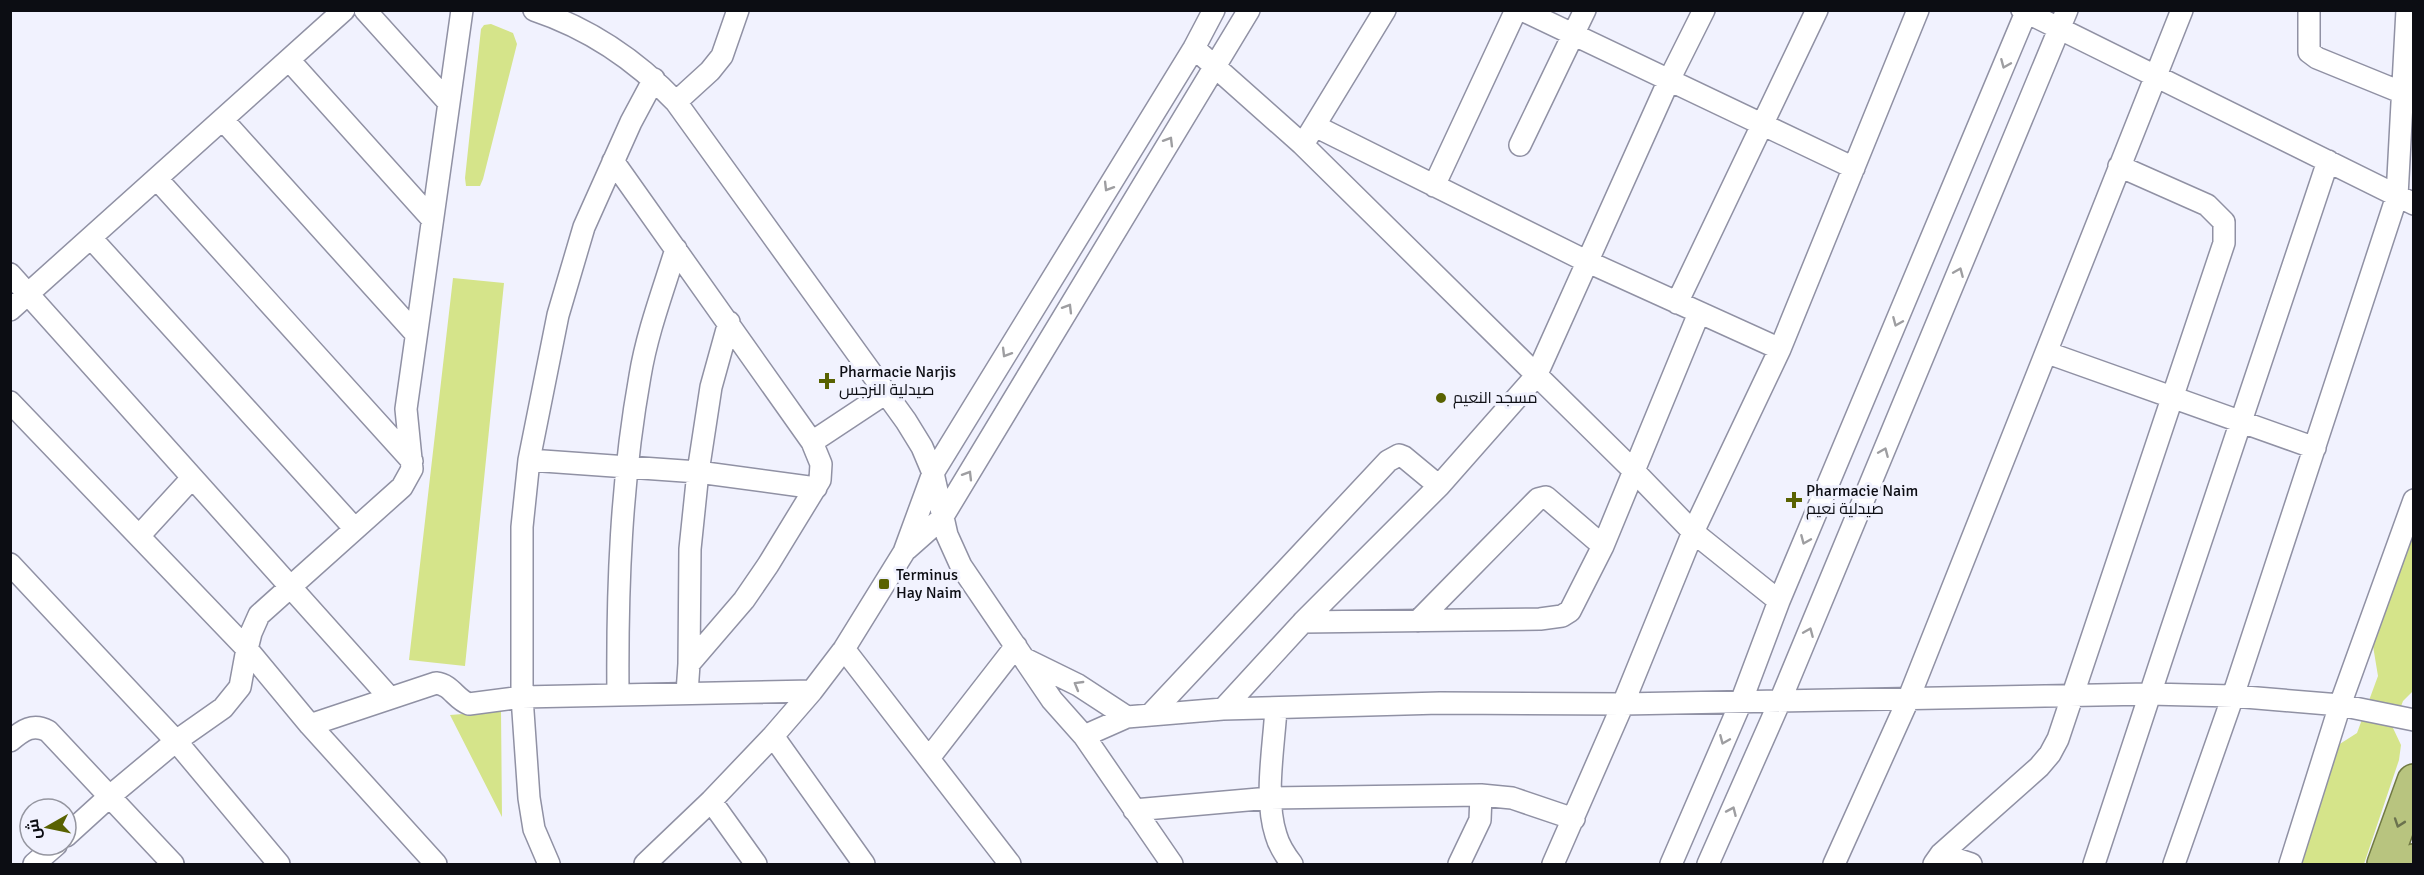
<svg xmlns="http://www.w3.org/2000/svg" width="2424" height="875" viewBox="0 0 2424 875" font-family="Signika,Cairo,sans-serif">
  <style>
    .green { fill: #d5e48a }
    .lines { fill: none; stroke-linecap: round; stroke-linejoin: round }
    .minor-casing { stroke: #9091a4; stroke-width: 24 }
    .trunk-casing { stroke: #717a44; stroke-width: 36 }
    .minor { stroke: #fff; stroke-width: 21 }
    .trunk { stroke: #b8c47f; stroke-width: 33 }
    .oneway { stroke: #9e9ea1 }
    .oneway2 { stroke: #6b724e }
    .poi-dot { fill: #596201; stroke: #f1f2fe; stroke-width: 2 }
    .labels { text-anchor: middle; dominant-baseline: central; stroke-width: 6; stroke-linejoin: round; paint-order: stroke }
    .poi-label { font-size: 16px; fill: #0c0d13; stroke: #f1f2fe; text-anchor: start }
  </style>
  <rect width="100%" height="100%" fill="#f1f2fe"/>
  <!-- green -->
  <path class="green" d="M491,24L513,33L517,44L483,179L480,186H466L465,178L481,29L484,25Z
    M453,278L504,283L465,666L409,660Z
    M2413,519V691L2403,701L2393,728L2401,745L2399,760L2364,864H2295L2335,747L2357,733L2378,676L2372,640Z
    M501,711L502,817L450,715Z"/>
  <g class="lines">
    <!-- minor casing -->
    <g class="minor-casing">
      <path id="minor" d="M365,10L449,103
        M534,10C588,28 637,61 676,102L906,421L922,447L933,473L947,535L961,566L1052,700L1084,736L1172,864
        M1522,10L1854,168
        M2022,10L2414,204
        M2309,10V52L2317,58L2403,93
        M1194,48L1302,144L1634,471L1693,532L1779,601
        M289,60L432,219
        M676,102L710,71L722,56L738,10
        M223,120L416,334
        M1315,126L1586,261L1780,349
        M1307,138L1385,10
        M1520,145L1585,10
        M613,161L812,442
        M157,179L412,461
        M1434,186L1516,10
        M91,238L355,529
        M10,274L390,698
        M1677,303L1817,10
        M10,310L344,10
        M2048,353L2315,448
        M10,402L247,649L240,687L223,708L176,741L110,796L66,836
        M529,460L698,472L816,488
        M139,536L192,478
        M907,549L942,518L1249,10
        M10,564L176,741L279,864
        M1418,621L1538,499L1546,497L1603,546
        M1303,622L1540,619L1562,616L1570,611L1603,546L1699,313
        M844,649L1010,864
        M1025,659L1078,685L1127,717
        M689,664L690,549L698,472L711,387L729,322
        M687,693L689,664L744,600L768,565L820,480L821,464L812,442L886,393
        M618,695C617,588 621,482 640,376C647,333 663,291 676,249
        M1276,708C1274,746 1264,798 1276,835C1279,846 1285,855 1292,864
        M1223,709L1303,622L1439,486L1536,376L1669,80L1704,10
        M1152,713L1388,461L1399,455L1404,457L1439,486
        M310,725L436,683C452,685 455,699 469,704L522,697L812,691
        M773,736L864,864
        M1084,736L1127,717L1223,709L1440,703L1623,704L2149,694L2233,696L2340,705L2414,720
        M10,741C23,730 33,723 48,731L173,864
        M929,758L1016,646
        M711,801L756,864
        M1134,810L1270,798L1481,795L1512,798L1574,819
        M1941,854L1971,864
        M34,864L56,845
        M436,864L310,725L247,649L251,633L259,615L402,487L412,469L406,409L462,10
        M549,864L534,829L529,798L522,697V527L529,460L558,315L584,227L631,122L654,79
        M645,864L711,801L773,736L812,691L844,649L904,552L933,473L1194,48L1214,10
        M1459,864L1480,820L1481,795
        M1553,864L1623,704L1693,532L1780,349L1918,10
        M1671,864L1741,702L1779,601L2027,10
        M1708,864L1780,701L2067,10
        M1834,864L1908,700L2182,10
        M1934,864L1941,854L2039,767L2050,754L2058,739L2224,243V222L2207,205L2119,166
        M2094,864C2170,629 2251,396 2328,161
        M2174,864L2233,696L2397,196L2407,10
        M2290,864L2340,705L2414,500"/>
    </g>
    <!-- trunk casing -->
    <g class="trunk-casing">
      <path id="trunk" d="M2384,864L2414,781
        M2412,864L2414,861"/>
    </g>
    <!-- minor -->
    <use href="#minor" class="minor"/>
    <!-- trunk -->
    <use href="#trunk" class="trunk"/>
  </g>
  <!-- one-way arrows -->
  <defs><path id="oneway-chevron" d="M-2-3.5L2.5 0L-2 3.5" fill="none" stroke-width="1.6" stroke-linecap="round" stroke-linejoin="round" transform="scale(1.5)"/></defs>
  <g class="oneway">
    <use href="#oneway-chevron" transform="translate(2005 64) rotate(113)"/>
    <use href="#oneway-chevron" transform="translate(1169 141) rotate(-59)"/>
    <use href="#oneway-chevron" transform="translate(1108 187) rotate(121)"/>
    <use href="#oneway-chevron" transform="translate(1959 272) rotate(-67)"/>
    <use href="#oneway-chevron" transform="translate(1068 308) rotate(-59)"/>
    <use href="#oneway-chevron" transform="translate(1897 322) rotate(113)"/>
    <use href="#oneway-chevron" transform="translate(1006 353) rotate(121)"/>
    <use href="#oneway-chevron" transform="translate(1884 452) rotate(-67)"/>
    <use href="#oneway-chevron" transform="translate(968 475) rotate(-59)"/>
    <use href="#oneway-chevron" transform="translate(1805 540) rotate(113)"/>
    <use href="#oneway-chevron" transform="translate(1809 632) rotate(-67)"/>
    <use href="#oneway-chevron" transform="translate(1078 685) rotate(-150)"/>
    <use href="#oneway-chevron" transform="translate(1724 740) rotate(113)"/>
    <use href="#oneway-chevron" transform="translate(1732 811) rotate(-66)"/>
  </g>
  <use class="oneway2" href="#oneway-chevron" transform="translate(2399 823) rotate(109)"/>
  <!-- markers -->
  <g class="poi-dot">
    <path d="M824 372h6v6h6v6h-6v6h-6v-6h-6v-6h6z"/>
    <circle cx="1441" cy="398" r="6"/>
    <path d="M1791 491h6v6h6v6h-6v6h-6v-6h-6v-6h6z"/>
    <rect x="878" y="578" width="12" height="12" rx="3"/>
  </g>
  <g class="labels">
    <!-- poi labels -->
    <g class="poi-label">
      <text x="839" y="372">Pharmacie Narjis<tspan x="839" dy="18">صيدلية النرجس</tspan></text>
      <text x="1453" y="398">مسجد النعيم</text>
      <text x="1806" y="491">Pharmacie Naim<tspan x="1806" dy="18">صيدلية نعيم</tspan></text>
      <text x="896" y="575">Terminus<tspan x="896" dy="18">Hay Naim</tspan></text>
    </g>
  </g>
  <!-- border -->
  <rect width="2424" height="875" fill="none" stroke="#0c0d13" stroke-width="24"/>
  <!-- north arrow -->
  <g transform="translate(48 827) rotate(261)"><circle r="28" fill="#f1f2fe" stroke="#9596a0" stroke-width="1.5"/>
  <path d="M0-4.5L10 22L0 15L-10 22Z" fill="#596201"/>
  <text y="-9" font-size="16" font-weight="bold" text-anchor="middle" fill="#0c0d13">ش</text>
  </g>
</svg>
